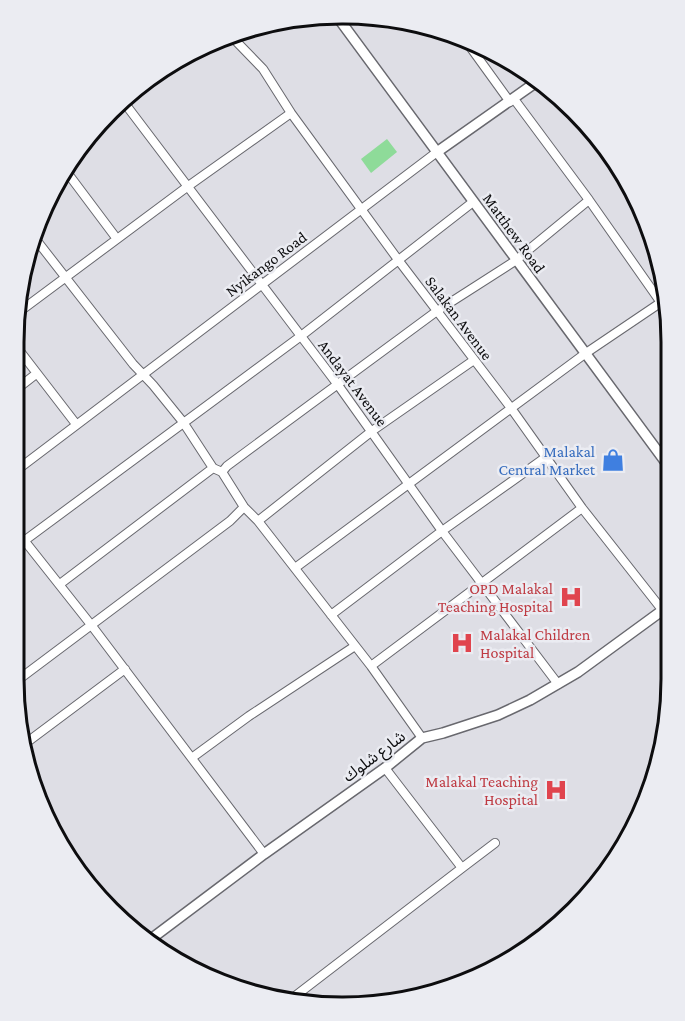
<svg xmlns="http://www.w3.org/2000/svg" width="685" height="1021" viewBox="0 0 685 1021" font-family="'Crimson Pro','Noto Sans Arabic',serif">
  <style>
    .grass { fill: #8edb99 }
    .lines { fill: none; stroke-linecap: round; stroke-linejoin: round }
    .minor-casing { stroke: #68686e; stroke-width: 10 }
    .tertiary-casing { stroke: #68686e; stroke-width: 12 }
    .minor { stroke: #fff; stroke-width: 8 }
    .tertiary { stroke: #fff; stroke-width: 9 }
    .labels { text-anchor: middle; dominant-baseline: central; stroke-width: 5; stroke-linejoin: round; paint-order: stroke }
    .street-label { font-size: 16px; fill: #0d0d0f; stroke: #ebecf2 }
    .shop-label { font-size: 16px; fill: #366cbe; stroke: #ebecf2; text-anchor: end }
    .health-label { font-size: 16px; fill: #be3a42; stroke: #ebecf2; text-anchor: end }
    .rim { fill: none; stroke: #0d0d0f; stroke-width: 3 }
  </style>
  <rect width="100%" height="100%" fill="#dedee5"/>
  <!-- grass -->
  <path class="grass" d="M387,139L397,152L371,173L361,159Z"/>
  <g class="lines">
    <!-- minor casing -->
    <g class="minor-casing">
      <path id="minor" d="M231,36L263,69L291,113L399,261L511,408L582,508L667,616
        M463,37L510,102
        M514,99L589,200L664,307
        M123,101L338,385L442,531L558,684
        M66,171L117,239
        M34,237L133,364L153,385L183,422L213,468L222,472L244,507L258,521L371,666L422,738
        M19,312L187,187L291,113
        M19,350L76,424
        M18,388L36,374
        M17,470L437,152
        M222,472L227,466L437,311L515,261L589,200
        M258,521L372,431L474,360
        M16,530L92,626L264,854
        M24,541L301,336L473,202
        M295,568L586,353L663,301
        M60,584L213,468
        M331,615L442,531L546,457
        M371,666L582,508
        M14,683L230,521L244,507
        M26,743L125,669
        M193,757L249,716L355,646
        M385,768L462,868L495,843
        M290,1000L462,868"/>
    </g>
    <!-- tertiary casing -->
    <g class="tertiary-casing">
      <path id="tertiary" d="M336,15L670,468
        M437,152L535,83
        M147,942L264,854L385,768L422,738L443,733L498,715L530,700L578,672L667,607"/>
    </g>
    <!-- minor -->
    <use href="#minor" class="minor"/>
    <!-- tertiary -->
    <use href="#tertiary" class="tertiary"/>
  </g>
  <!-- icons -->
  <defs>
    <g id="shop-bare" transform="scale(1.8)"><path d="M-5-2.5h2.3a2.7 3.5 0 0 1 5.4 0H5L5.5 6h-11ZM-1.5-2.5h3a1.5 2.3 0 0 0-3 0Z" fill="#3f7fe0" stroke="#ebecf2" stroke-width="2.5" paint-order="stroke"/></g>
    <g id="hospital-bare" transform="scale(1.8)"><path d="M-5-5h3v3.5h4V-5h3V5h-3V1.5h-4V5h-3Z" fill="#e0444e" stroke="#ebecf2" stroke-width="2.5" paint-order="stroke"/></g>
  </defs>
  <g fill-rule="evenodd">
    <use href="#shop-bare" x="613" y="460"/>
    <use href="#hospital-bare" x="571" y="597"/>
    <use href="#hospital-bare" x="462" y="643"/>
    <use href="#hospital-bare" x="556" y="790"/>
  </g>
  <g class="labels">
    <!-- street labels -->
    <g class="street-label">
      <text transform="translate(514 233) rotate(54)">Matthew Road</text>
      <text transform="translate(266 264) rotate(-37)">Nyikango Road</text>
      <text transform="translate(459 318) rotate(53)">Salakan Avenue</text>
      <text transform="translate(353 383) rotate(53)">Andayat Avenue</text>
      <text transform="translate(374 756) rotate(-37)">شارع شلوك</text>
    </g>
    <!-- shop labels -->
    <g class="shop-label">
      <text x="595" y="451">Malakal<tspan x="595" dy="18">Central Market</tspan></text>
    </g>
    <!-- health labels -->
    <g class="health-label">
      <text x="553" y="588">OPD Malakal<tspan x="553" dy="18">Teaching Hospital</tspan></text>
      <text x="480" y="634" text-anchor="start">Malakal Children<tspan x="480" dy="18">Hospital</tspan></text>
      <text x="538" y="781">Malakal Teaching<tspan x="538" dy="18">Hospital</tspan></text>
    </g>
  </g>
  <!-- crop -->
  <path d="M0 0H685V1021H0ZM342 24H343A318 318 0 0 1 661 342V679A318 318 0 0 1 343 997H342A318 318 0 0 1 24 679V342A318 318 0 0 1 342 24Z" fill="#ebecf2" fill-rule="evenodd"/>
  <path class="rim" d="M342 24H343A318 318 0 0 1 661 342V679A318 318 0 0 1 343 997H342A318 318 0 0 1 24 679V342A318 318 0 0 1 342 24Z"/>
</svg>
